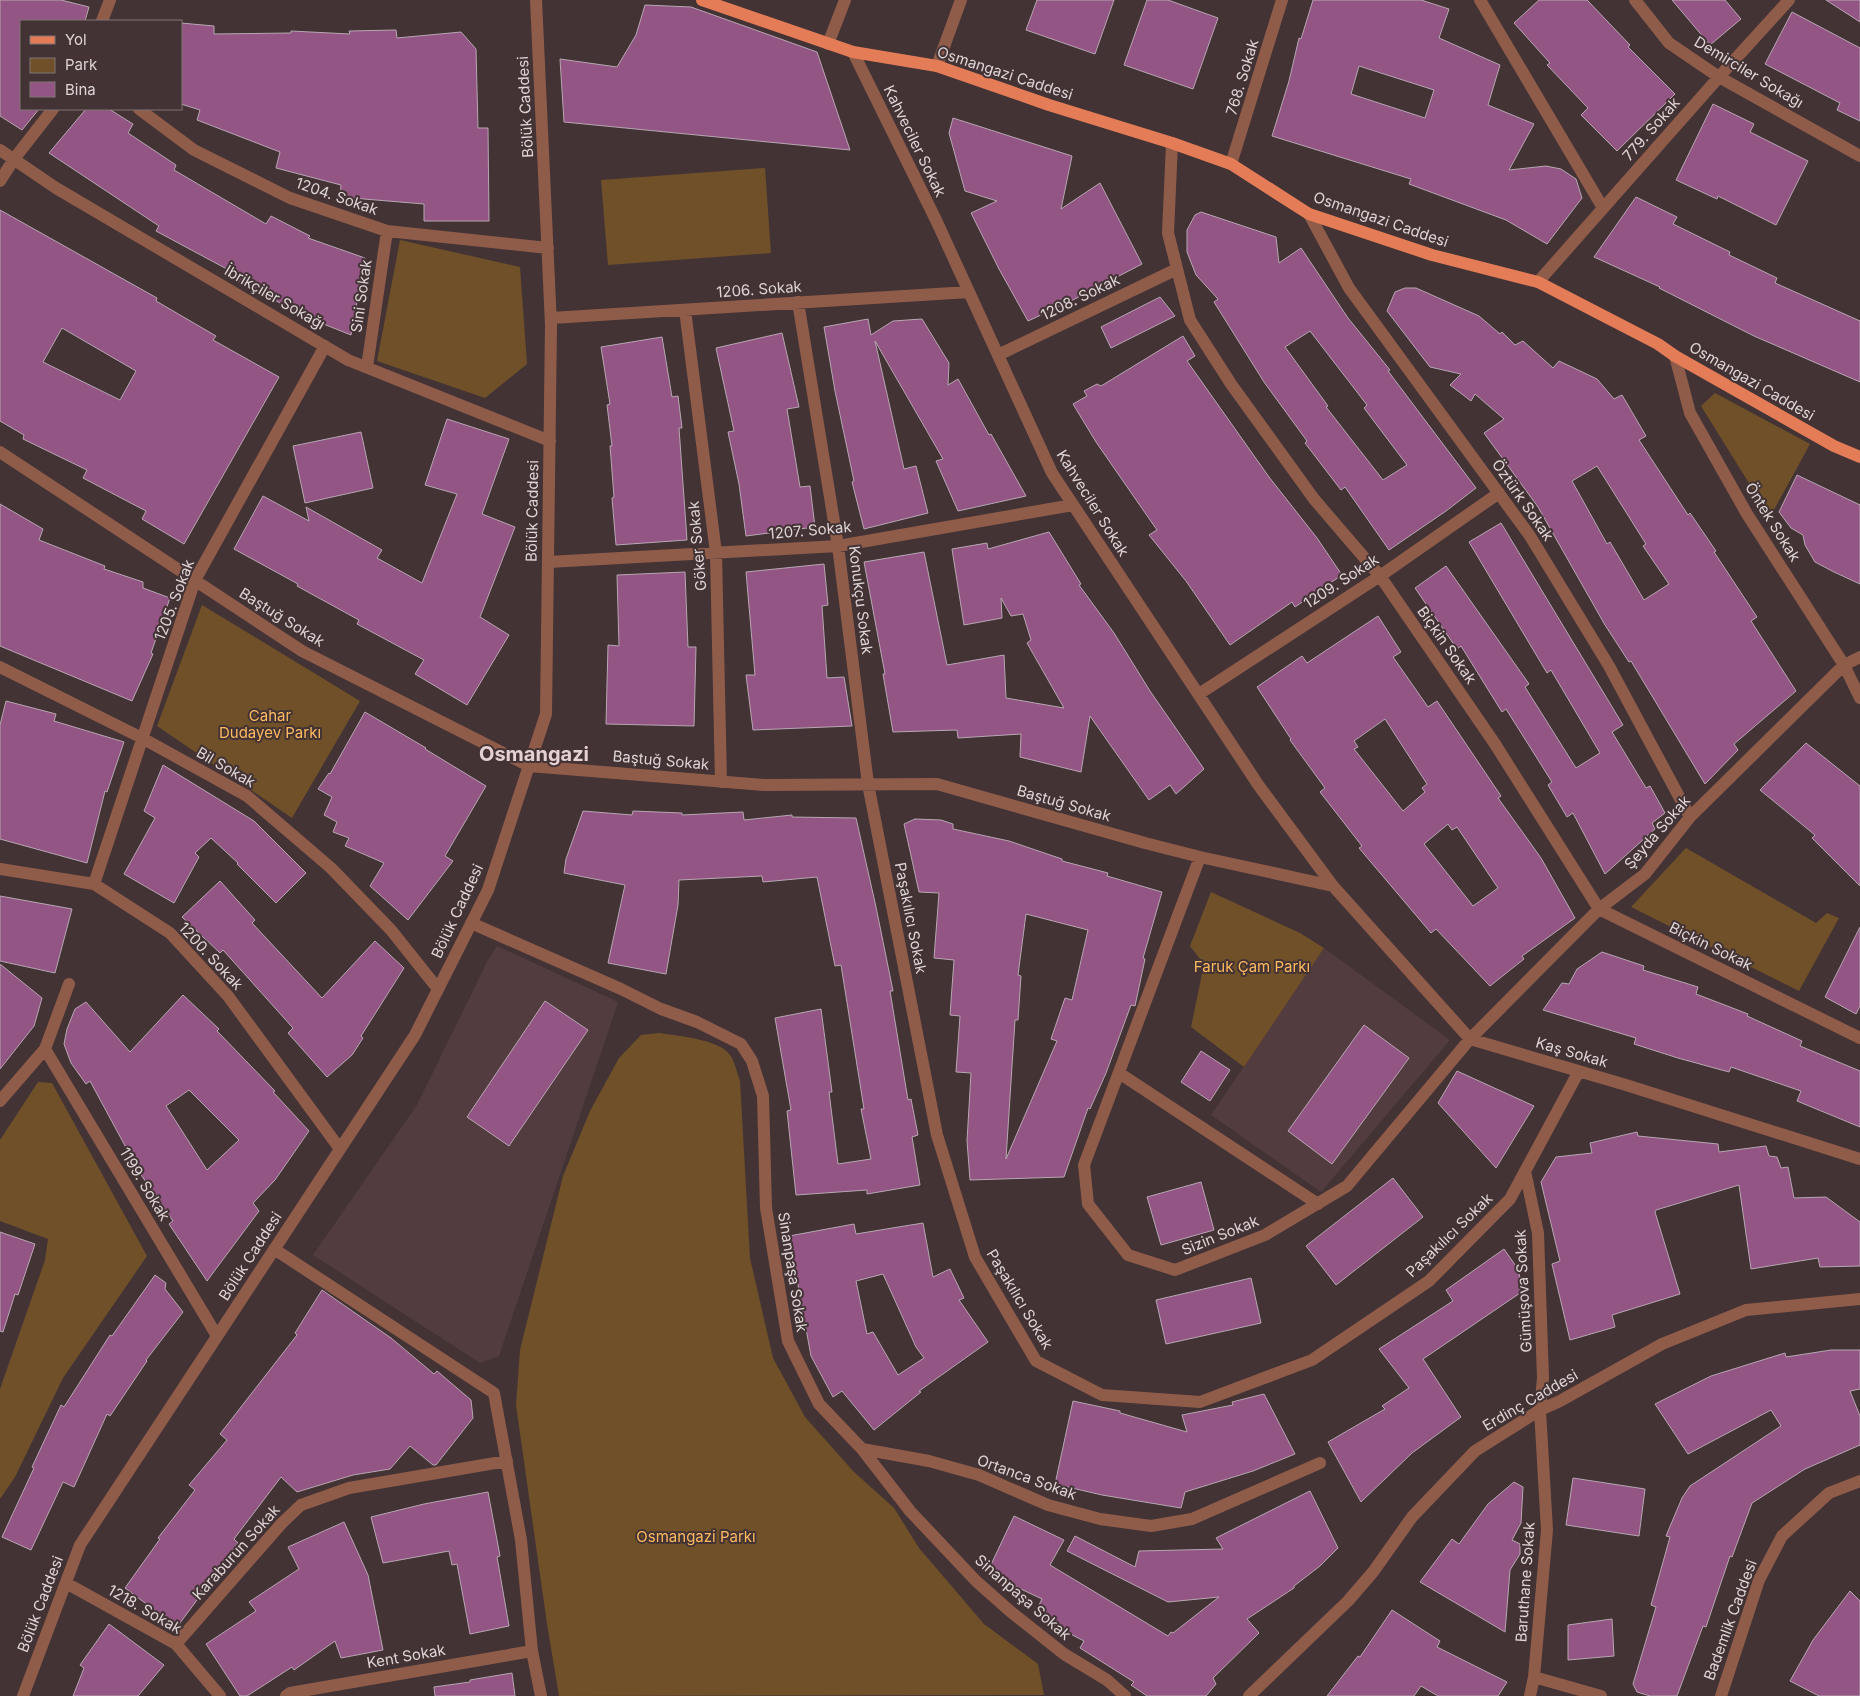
<svg xmlns="http://www.w3.org/2000/svg" width="1860" height="1696" viewBox="0 0 1860 1696" font-family="Inter,sans-serif">
  <style>
    .built { fill: #533c3f }
    .green { fill: #6f5028 }
    .building { fill: #935584; stroke: #b7a7b2; fill-rule: evenodd }
    .lines { fill: none; stroke-linecap: round; stroke-linejoin: round }
    .minor { stroke: #905c4a; stroke-width: 12 }
    .major { stroke: #e47d57; stroke-width: 12 }
    .labels { text-anchor: middle; dominant-baseline: central; stroke-width: 4; stroke-linejoin: round; paint-order: stroke }
    .street-label { font-size: 15px; fill: #dfd5d6; stroke: #433335 }
    .park-label { font-size: 15px; fill: #feba5f; stroke: #433335 }
    .district-label { font-size: 20px; font-weight: bold; fill: #e5d0d3; stroke: #433335 }
  </style>
  <rect width="100%" height="100%" fill="#433335"/>
  <!-- built -->
  <path class="built" d="M497,946L618,1002L499,1356L480,1363L313,1255L417,1105L488,960Z
    M1324,948L1450,1040L1321,1192L1211,1115Z"/>
  <!-- green -->
  <path class="green" d="M765,168L771,253L608,265L601,180Z
    M400,240L520,267L527,364L485,398L377,361Z
    M1715,393L1810,444L1770,517L1701,406Z
    M202,605L360,701L292,818L157,726Z
    M1686,848L1816,923L1827,913L1839,918L1799,991L1631,907Z
    M1211,892L1300,933L1324,948L1244,1067L1191,1027L1204,964L1190,946Z
    M659,1033C678,1036 719,1039 730,1055C735,1062 737,1073 740,1081L750,1258L773,1358L805,1417L854,1472L894,1508L919,1548L984,1624L1038,1664L1044,1695L559,1696L547,1624L516,1405L520,1350L563,1176L590,1111L619,1058L641,1035Z
    M38,1082L52,1083L147,1256L63,1378L15,1477L0,1499V1389L45,1260L48,1239L0,1221V1140Z"/>
  <!-- building -->
  <path class="building" d="M0,0H61L89,7L85,21H21V109H39L22,130L0,116Z
    M1037,0H1114L1095,54L1026,30Z
    M1147,0H1168L1218,18L1193,89L1124,65Z
    M1313,0H1421L1449,9L1439,38L1500,65L1488,105L1534,124L1509,170L1546,166L1561,169L1576,179L1582,198L1547,244L1506,220L1409,184L1411,179L1272,136L1289,81L1299,38L1301,39ZM1359,66L1434,90L1425,118L1351,94Z
    M1539,0H1587L1630,45L1628,47L1675,94L1617,151L1581,115L1588,108L1547,65L1550,63L1514,23Z
    M1672,0H1725L1741,19L1710,45Z
    M1826,0H1860V22Z
    M645,5L691,7L817,52L850,150L564,122L560,59L617,67L636,35Z
    M1792,12L1860,48V121L1837,110L1840,103L1765,64Z
    M181,23L214,26V34L291,33V31L350,34L349,31L396,30L397,38L461,32L476,49L478,128H488L489,221H424V204L340,197L341,185L276,168L280,152L197,120L200,110L181,104Z
    M1713,104L1754,124L1750,132L1808,161L1776,225L1718,196L1717,199L1676,180Z
    M86,109H109L133,124L128,133L176,165L174,170L266,224L271,216L310,236L308,238L365,258L351,335L291,311L292,309L235,280L238,275L156,231L159,226L49,153Z
    M953,118L1072,156L1061,209L1100,183L1142,264L1067,303L1028,321L999,269L971,213L997,201L965,191L949,133Z
    M1636,197L1677,217L1673,224L1730,252L1729,255L1777,278L1775,283L1860,321V382L1754,336L1659,288L1660,287L1594,257Z
    M0,210L157,298L156,301L216,336L213,340L279,377L184,544L142,519L146,511L83,478L87,470L23,439L24,435L0,421ZM62,328L136,371L120,400L43,362Z
    M1201,212L1276,237L1279,263L1301,248L1348,318L1390,370L1388,371L1476,488L1446,511L1389,550L1345,487L1341,490L1305,443L1307,441L1264,382L1214,302L1218,299L1196,275L1187,252V230L1195,215ZM1310,331L1367,405L1364,408L1407,465L1383,480L1326,407L1328,406L1285,347Z
    M1405,288H1416L1479,316L1500,334L1502,332L1515,345L1523,341L1553,368L1559,361L1597,379L1614,399L1622,395L1646,436L1639,440L1688,515L1690,513L1716,551L1714,552L1757,617L1751,621L1796,691L1734,744L1738,750L1705,784L1631,661L1629,662L1605,625L1538,507L1484,433L1504,419L1475,394L1471,401L1450,385L1461,374L1430,367L1387,311L1395,292ZM1597,466L1646,544L1643,546L1669,584L1644,600L1610,542L1607,544L1572,481Z
    M1160,297L1175,316L1111,348L1101,327Z
    M868,319L871,335L893,321L922,319L949,363L948,385L958,379L989,435L991,434L1026,496L958,511L936,461L943,459L875,341L904,469L916,466L928,513L864,529L852,482L854,481L835,391L824,327Z
    M782,333L799,407L787,409L800,487L810,486L815,527L746,536L739,484L728,432L734,431L716,348Z
    M1183,336L1195,356L1187,361L1269,477L1317,538L1342,575L1295,607L1292,602L1230,645L1186,581L1149,535L1157,530L1096,442L1073,404L1087,396L1084,391L1097,384L1101,386Z
    M662,337L672,397L678,396L682,428H679L687,540L616,545L612,498L614,497L610,446H612L607,405L610,404L601,347Z
    M447,419L509,439L482,514L515,527L480,617L509,635L467,705L415,674L424,660L357,624L359,620L297,586L298,584L234,549L263,496L309,521L306,507L382,550L377,558L422,583L457,494L425,485Z
    M361,432L373,488L305,503L293,446Z
    M1797,475L1860,505V584L1834,572L1815,562L1805,545L1803,535L1791,528L1779,512Z
    M0,504L43,529L39,540L105,566L104,569L143,582V588L170,598L151,653L153,654L132,701L0,646Z
    M1501,523L1623,725L1612,732L1646,788L1650,786L1665,813L1652,823L1655,829L1605,874L1573,813L1567,817L1548,785L1552,782L1506,709L1502,712L1461,646L1457,649L1415,588L1446,566L1529,684L1525,687L1576,768L1600,753L1551,670L1547,673L1469,542Z
    M1049,532L1081,584L1079,585L1114,633L1150,691L1204,769L1176,794L1170,785L1149,800L1090,716L1081,772L1020,757L1021,734L958,738L957,730L893,732L883,674H885L864,562L924,552L947,665L1004,655L1006,698L1064,708L1027,643L1031,640L1023,614L1011,616L1001,598L1002,618L964,625L952,549L987,543L988,549Z
    M824,564L828,605L822,606L827,678L844,677L852,726L753,730L746,675H755L746,572Z
    M685,572L688,647H696L694,726L606,724L608,645L619,646L617,575Z
    M1378,616L1401,652L1393,657L1428,707L1437,701L1501,796L1498,798L1541,858L1575,918L1522,956L1524,959L1490,986L1436,929L1431,933L1359,848L1362,846L1320,792L1325,788L1290,740L1291,739L1257,687L1302,656L1307,663ZM1385,719L1427,784L1422,788L1425,792L1403,811L1354,749L1358,747L1354,741ZM1448,824L1452,830L1457,827L1498,888L1473,906L1424,844Z
    M6,701L56,714L54,721L124,742L107,792L105,791L87,863L0,839V725Z
    M365,712L426,748L425,749L486,786L445,856L453,861L408,920L370,886L384,863L345,846L349,838L333,832L337,822L324,815L332,797L318,789L329,773L330,774Z
    M1806,743L1860,786V886L1812,838L1815,835L1760,790Z
    M163,765L254,821L306,873L276,903L237,864L238,863L211,838L195,853L199,857L174,903L124,874L155,818L144,811Z
    M583,811L632,815L633,811L682,813V815L743,812L744,820L792,815V817L856,818L876,907L893,991H890L908,1100L911,1099L918,1135L912,1137L920,1185L867,1194V1190L796,1195L787,1111L791,1110L775,1018L821,1009L832,1092H829L838,1164L871,1159L861,1109H864L841,965L835,966L817,877L763,882L762,876L679,880L678,905L666,974L608,963L625,885L564,873L566,859Z
    M915,819L941,820L953,824V829L1009,841L1062,859V861L1108,873L1107,876L1162,892L1143,958L1145,959L1135,1006L1131,1005L1106,1073L1090,1109L1088,1108L1064,1177L970,1180L967,1141L971,1073L956,1072L960,1016L950,1015L954,960L934,958L939,893L919,892L904,824ZM1026,914L1088,930L1072,1000L1065,998L1051,1039L1057,1041L1006,1159L1015,1020H1018L1021,976L1018,975Z
    M220,881L255,920L252,923L322,998L375,941L404,968L361,1036L363,1038L352,1055L327,1077L288,1033L293,1028L223,950L220,953L182,917Z
    M0,896L72,909L55,973L0,961Z
    M1860,927V1006L1856,1014L1825,997Z
    M1602,952L1644,966L1643,970L1698,987L1696,994L1748,1014L1747,1016L1802,1041L1800,1046L1860,1071V1127L1797,1101L1801,1091L1731,1067L1729,1072L1678,1058L1634,1044L1636,1038L1543,1010L1562,983L1569,984L1577,969Z
    M0,964L42,998L34,1026L0,1069Z
    M183,995L219,1029L217,1031L275,1091L273,1092L309,1131L275,1180L253,1203L259,1211L207,1281L169,1224L173,1221L128,1156L130,1155L90,1081L86,1084L71,1063L64,1044L67,1029L75,1009L86,1002L130,1052ZM189,1090L239,1140L207,1170L166,1106Z
    M545,1001L588,1030L509,1146L467,1117Z
    M1364,1025L1409,1058L1332,1164L1288,1131Z
    M1201,1051L1230,1070L1210,1101L1181,1082Z
    M1457,1071L1534,1106L1496,1168L1438,1103Z
    M1637,1132L1638,1136L1718,1144L1719,1152L1766,1146L1769,1156L1777,1157L1781,1168L1788,1167L1794,1198L1826,1197L1860,1222V1266L1820,1267L1818,1258L1751,1269L1739,1185L1656,1210L1655,1212L1680,1294L1612,1315L1615,1327L1570,1340L1552,1264L1560,1261L1541,1182L1556,1157L1592,1153L1590,1143Z
    M1393,1178L1423,1217L1336,1285L1306,1246Z
    M1201,1182L1214,1230L1161,1245L1147,1197Z
    M923,1223L933,1277L950,1269L964,1298L959,1300L988,1342L919,1391L921,1392L874,1430L842,1391L833,1397L811,1356L789,1236L854,1224L856,1234ZM883,1274L916,1347L924,1358L898,1375L873,1332L867,1334L856,1281Z
    M0,1232L35,1244L18,1295L15,1294L3,1332L0,1331Z
    M1504,1249L1518,1269L1523,1291L1423,1359L1461,1417L1412,1453L1361,1502L1328,1442L1385,1409L1382,1406L1409,1388L1379,1349L1453,1301L1446,1290Z
    M155,1275L166,1283L165,1289L183,1312L146,1360L147,1361L110,1416L107,1414L74,1487L63,1482L31,1550L2,1537L34,1468L32,1467L61,1405L64,1407L110,1335L112,1336Z
    M1251,1278L1261,1323L1166,1344L1156,1300Z
    M322,1290L391,1338L434,1374L437,1371L471,1400L473,1418L436,1465H433L410,1446L390,1469L353,1475L297,1492L281,1477L234,1539L238,1543L201,1591L203,1592L177,1627L125,1588L160,1539L158,1538L195,1490L189,1485L227,1440L220,1434L297,1335L295,1333Z
    M1831,1350H1860V1389L1850,1391L1860,1416V1445L1805,1469L1752,1503L1732,1557L1730,1556L1706,1627L1703,1626L1677,1696H1650L1637,1692L1633,1684L1656,1607L1651,1605L1670,1537L1666,1536L1682,1498L1690,1486L1781,1426L1771,1410L1688,1454L1655,1404L1711,1376L1785,1353L1786,1357Z
    M1264,1394L1295,1454L1253,1471L1185,1492L1181,1508L1102,1495L1055,1484L1073,1401L1120,1411V1413L1187,1432L1182,1415L1233,1405L1232,1402Z
    M1573,1478L1645,1489L1639,1536L1566,1525Z
    M1514,1482L1523,1487L1521,1523L1512,1540L1520,1544V1554L1510,1570L1505,1632L1420,1582L1452,1539L1459,1544L1488,1504Z
    M1310,1491L1338,1548L1320,1566L1294,1586V1588L1247,1619L1259,1633L1213,1678L1216,1684L1206,1696H1147L1131,1685L1134,1682L1080,1648L1084,1641L1034,1615L1042,1599L987,1573L1014,1516L1064,1540L1050,1565L1168,1636L1171,1632L1173,1633L1219,1597L1168,1602L1067,1551L1075,1536L1135,1567L1139,1551L1223,1549L1216,1538Z
    M488,1492L500,1556L497,1557L509,1626L470,1634L457,1564L452,1565L449,1551L383,1563L371,1517L424,1504Z
    M344,1522L368,1575L383,1650L341,1658L335,1641L294,1670L292,1667L247,1696H240L206,1644L256,1611L249,1602L299,1569L288,1547Z
    M1850,1591L1860,1601V1696H1819L1790,1681L1813,1640Z
    M1392,1610L1440,1641L1437,1647L1507,1682L1498,1696H1438L1421,1686L1414,1696H1327L1358,1656L1360,1657Z
    M1612,1619L1614,1656L1568,1660V1625Z
    M109,1624L164,1665L138,1696H73L84,1668L80,1665Z
    M512,1673L515,1696H435L434,1687L470,1682V1680Z"/>
  <g class="lines">
    <!-- minor -->
    <path class="minor" d="M1480,0L1603,208
      M1635,0L1669,43L1719,77L1860,156
      M102,21L110,0
      M828,44L845,0
      M853,52L936,220L1052,473L1259,786L1333,886L1470,1039L1626,1085L1860,1159
      M937,66L961,0
      M139,109L194,150L290,198L387,231L548,248
      M1172,143L1168,233L1190,320L1231,384L1314,499L1380,576L1495,744L1599,909L1860,1038
      M0,150L56,188L348,360L550,441
      M1231,164L1282,0
      M0,181L14,159L53,109
      M1309,214L1349,288L1530,536L1609,666L1690,817
      M1538,282L1719,77L1789,0
      M798,302L838,546L868,784L937,1135L975,1257L1036,1361L1102,1395L1200,1402L1312,1360L1429,1281L1510,1199L1579,1071
      M685,310L716,553L721,782
      M551,318L969,292
      M998,355L1177,269
      M1675,356L1690,413L1747,514L1844,665L1860,698
      M367,367L387,231
      M0,452L302,651L529,766L764,785L937,784L1145,843L1200,857L1333,886
      M548,562L838,546L1073,505
      M0,667L142,738L247,796L331,868L391,930L438,989
      M1199,694L1380,576L1499,493
      M1200,857L1084,1165L1088,1204L1128,1255L1175,1270L1265,1235L1347,1186L1470,1039L1599,909L1645,874L1690,817L1844,665L1860,657
      M0,869L94,884L170,933L228,996L340,1149
      M94,884L195,580L325,346
      M471,923L621,989L661,1009L697,1022L741,1044L752,1061L763,1096L766,1208L788,1341L819,1404L862,1449L910,1511L976,1581L1011,1612L1064,1654L1107,1680L1125,1696
      M45,1049L217,1336
      M1119,1073L1318,1204
      M0,1101L45,1049L69,984
      M1525,1171L1538,1233L1543,1378L1540,1410L1547,1530L1534,1677L1530,1696
      M274,1249L494,1393L521,1540L532,1651L541,1696
      M862,1449L929,1461L979,1475L1048,1505L1100,1519L1151,1526L1192,1519L1320,1463
      M66,1583L176,1644L220,1696
      M176,1644L282,1523L301,1505L349,1488L507,1461
      M1534,1677L1601,1696
      M23,1696L80,1545L415,1035L488,890L546,714L551,325L536,0
      M286,1696L290,1693L532,1651
      M1249,1696L1348,1601L1373,1572L1412,1517L1475,1451L1540,1410L1560,1401L1662,1344L1746,1310L1860,1299
      M1721,1696L1759,1580L1782,1536L1829,1493L1860,1481"/>
    <!-- major -->
    <path class="major" d="M702,0L853,52L937,66L1049,105L1172,143L1231,164L1309,214L1432,255L1538,282L1658,344L1675,356L1834,446L1860,457"/>
  </g>
  <g class="labels">
    <!-- street labels -->
    <g class="street-label">
      <text transform="translate(1749 72) rotate(31)">Demirciler Sokağı</text>
      <text transform="translate(1005 73) rotate(18)">Osmangazi Caddesi</text>
      <text transform="translate(1242 77) rotate(-73)">768. Sokak</text>
      <text transform="translate(525 107) rotate(-93)">Bölük Caddesi</text>
      <text transform="translate(1651 129) rotate(-49)">779. Sokak</text>
      <text transform="translate(915 141) rotate(64)">Kahveciler Sokak</text>
      <text transform="translate(337 196) rotate(19)">1204. Sokak</text>
      <text transform="translate(1381 219) rotate(19)">Osmangazi Caddesi</text>
      <text transform="translate(759 289) rotate(-4)">1206. Sokak</text>
      <text transform="translate(361 296) rotate(-82)">Sini Sokak</text>
      <text transform="translate(275 297) rotate(30)">İbrikçiler Sokağı</text>
      <text transform="translate(1080 297) rotate(-26)">1208. Sokak</text>
      <text transform="translate(1752 381) rotate(30)">Osmangazi Caddesi</text>
      <text transform="translate(1523 500) rotate(55)">Öztürk Sokak</text>
      <text transform="translate(1093 503) rotate(58)">Kahveciler Sokak</text>
      <text transform="translate(532 511) rotate(-89)">Bölük Caddesi</text>
      <text transform="translate(1773 522) rotate(58)">Öntek Sokak</text>
      <text transform="translate(810 530) rotate(-5)">1207. Sokak</text>
      <text transform="translate(697 546) rotate(-95)">Göker Sokak</text>
      <text transform="translate(1341 581) rotate(-33)">1209. Sokak</text>
      <text transform="translate(174 600) rotate(-69)">1205. Sokak</text>
      <text transform="translate(861 600) rotate(83)">Konukçu Sokak</text>
      <text transform="translate(282 617) rotate(32)">Baştuğ Sokak</text>
      <text transform="translate(1447 645) rotate(55)">Biçkin Sokak</text>
      <text transform="translate(661 760) rotate(5)">Baştuğ Sokak</text>
      <text transform="translate(226 767) rotate(30)">Bil Sokak</text>
      <text transform="translate(1064 803) rotate(16)">Baştuğ Sokak</text>
      <text transform="translate(1657 832) rotate(-49)">Şeyda Sokak</text>
      <text transform="translate(457 911) rotate(-65)">Bölük Caddesi</text>
      <text transform="translate(911 918) rotate(79)">Paşakılıcı Sokak</text>
      <text transform="translate(1711 946) rotate(26)">Biçkin Sokak</text>
      <text transform="translate(211 956) rotate(47)">1200. Sokak</text>
      <text transform="translate(1572 1052) rotate(16)">Kaş Sokak</text>
      <text transform="translate(145 1184) rotate(59)">1199. Sokak</text>
      <text transform="translate(1220 1235) rotate(-22)">Sizin Sokak</text>
      <text transform="translate(1449 1235) rotate(-44)">Paşakılıcı Sokak</text>
      <text transform="translate(250 1256) rotate(-57)">Bölük Caddesi</text>
      <text transform="translate(793 1272) rotate(81)">Sinanpaşa Sokak</text>
      <text transform="translate(1523 1291) rotate(-93)">Gümüşova Sokak</text>
      <text transform="translate(1020 1299) rotate(59)">Paşakılıcı Sokak</text>
      <text transform="translate(1530 1400) rotate(-30)">Erdinç Caddesi</text>
      <text transform="translate(1027 1477) rotate(20)">Ortanca Sokak</text>
      <text transform="translate(236 1552) rotate(-48)">Karaburun Sokak</text>
      <text transform="translate(1525 1582) rotate(-86)">Baruthane Sokak</text>
      <text transform="translate(1023 1597) rotate(41)">Sinanpaşa Sokak</text>
      <text transform="translate(40 1604) rotate(-69)">Bölük Caddesi</text>
      <text transform="translate(145 1609) rotate(30)">1218. Sokak</text>
      <text transform="translate(1730 1620) rotate(-70)">Bademlik Caddesi</text>
      <text transform="translate(406 1656) rotate(-10)">Kent Sokak</text>
    </g>
    <!-- park labels -->
    <g class="park-label">
      <text x="270" y="715">Cahar<tspan x="270" dy="17">Dudayev Parkı</tspan></text>
      <text x="1252" y="966">Faruk Çam Parkı</text>
      <text x="696" y="1536">Osmangazi Parkı</text>
    </g>
    <!-- district labels -->
    <g class="district-label">
      <text x="534" y="754">Osmangazi</text>
    </g>
  </g>
  <!-- legend -->
  <rect x="20" y="20" width="162" height="90" fill="#433335" stroke="#817475"/>
  <rect x="30" y="36" width="25" height="8" fill="#e47d57" stroke="#817475"/>
  <text x="65" y="45" font-size="15" fill="#dfd5d6">Yol</text>
  <rect x="30" y="58" width="25" height="15" fill="#6f5028" stroke="#817475"/>
  <text x="65" y="70" font-size="15" fill="#dfd5d6">Park</text>
  <rect x="30" y="82" width="25" height="15" fill="#935584" stroke="#817475"/>
  <text x="65" y="95" font-size="15" fill="#dfd5d6">Bina</text>
</svg>
